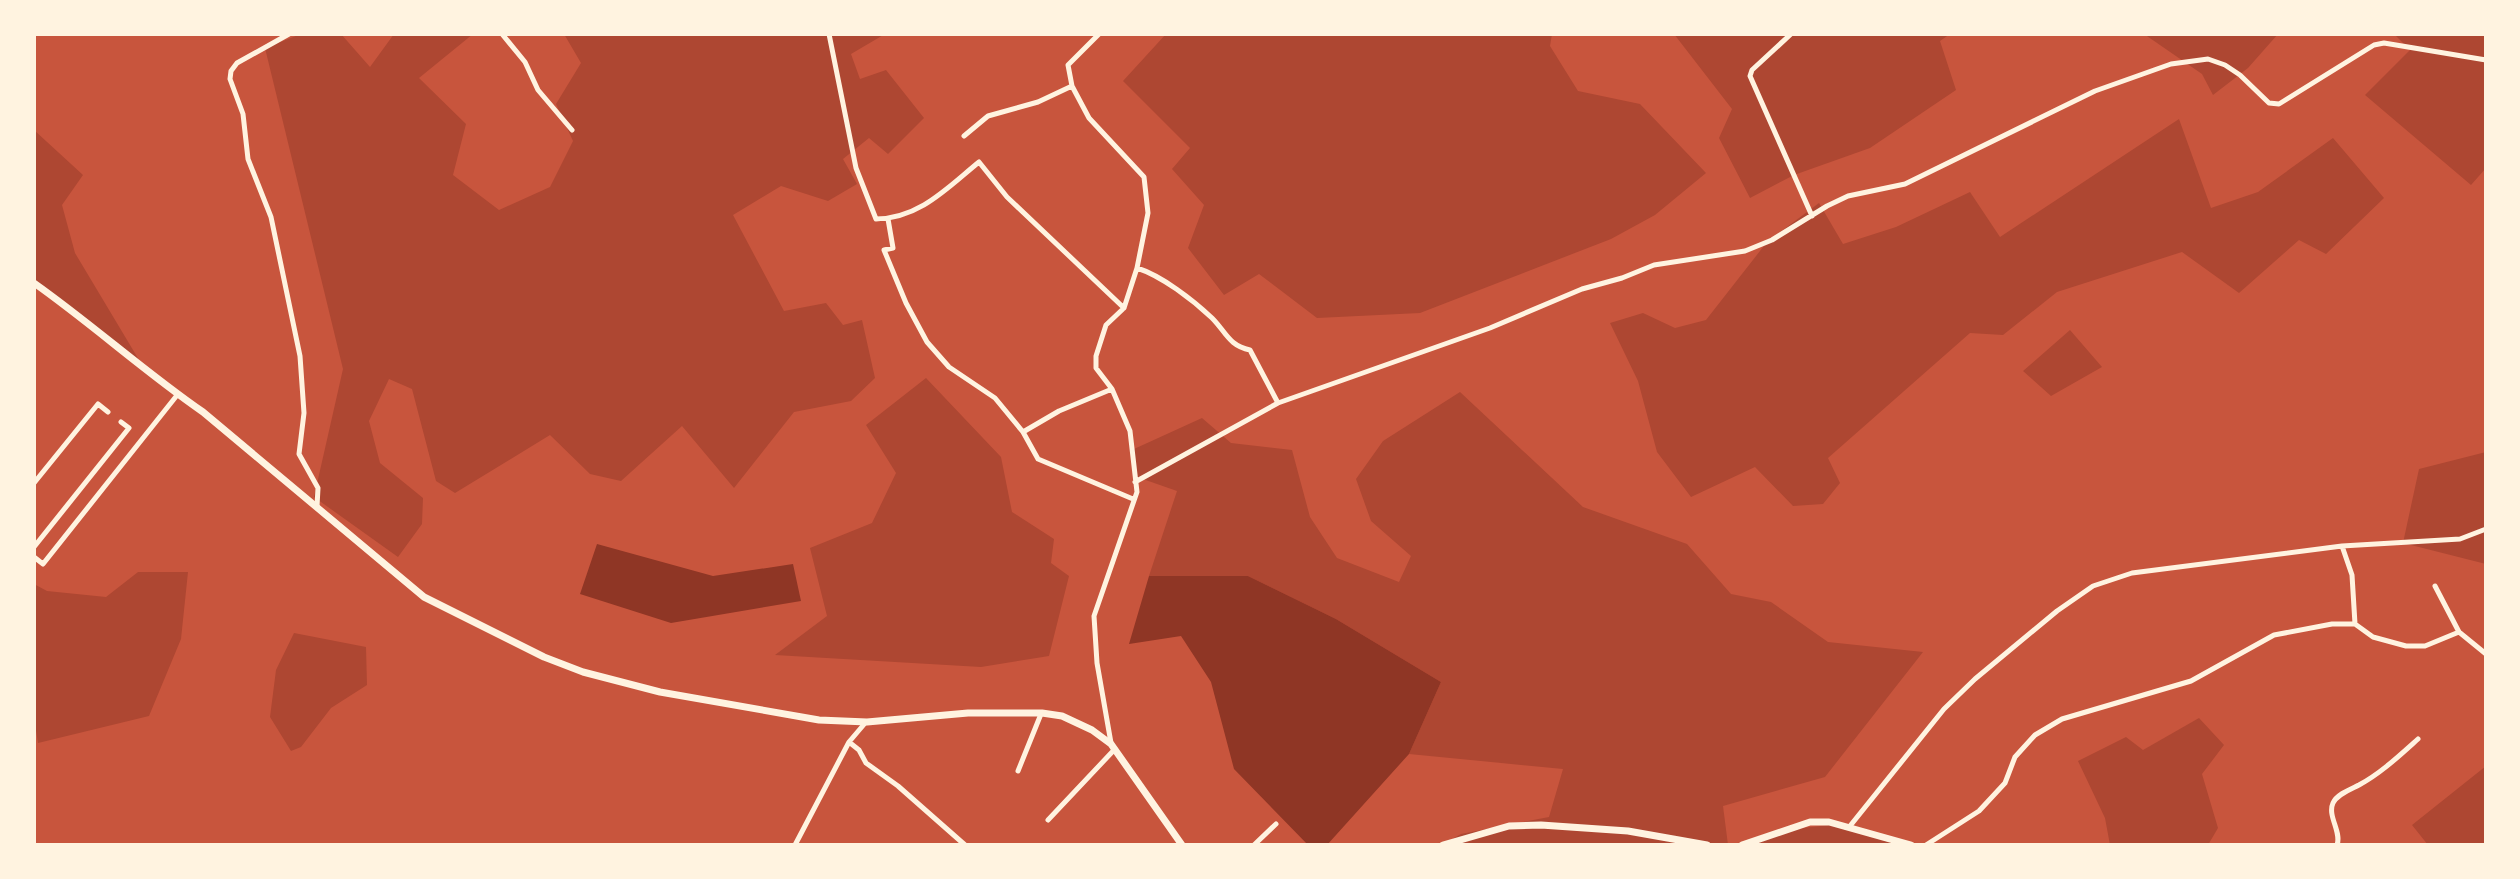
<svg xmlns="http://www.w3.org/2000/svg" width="2520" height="879" viewBox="0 0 2520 879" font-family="'Noto Serif',serif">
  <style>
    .green { fill: #ae4732 }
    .water { fill: #8f3625 }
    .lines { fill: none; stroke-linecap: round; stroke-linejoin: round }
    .minor { stroke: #fff3e0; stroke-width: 5 }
    .secondary { stroke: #fff3e0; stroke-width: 7 }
  </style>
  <rect width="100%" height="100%" fill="#c8553d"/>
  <!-- green -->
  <path class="green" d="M301,34H341L370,67L394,34H473L419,78L466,124L453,175L499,210L550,187L573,141L556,104L581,63L564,34H885L851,54L860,79L886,70L924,118L888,154L869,138L843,159L857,184L828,201L781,186L733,215L784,311L826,303L843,325L862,320L875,378L851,401L794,412L734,488L682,426L621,481L590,474L550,435L455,493L436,481L412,389L389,379L369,421L380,463L423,498L422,524L398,557L314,497L343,369L265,48Z
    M1166,34H1552L1550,46L1578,91L1640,104L1706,173L1655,215L1611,239L1420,313L1317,318L1259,274L1224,295L1188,248L1204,205L1172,169L1190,148L1123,81Z
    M1674,34H1950L1940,41L1956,90L1870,148L1794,175L1750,198L1719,138L1732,109Z
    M2144,34H2278L2248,68L2213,95L2202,74Z
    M2394,34H2486V168L2471,185L2365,95L2410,50Z
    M2179,119L2211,208L2258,192L2333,138L2384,198L2326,254L2299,240L2239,293L2182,252L2057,292L2003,335L1970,333L1828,458L1840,483L1823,504L1793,506L1755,467L1691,497L1657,452L1638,381L1610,323L1643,313L1675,328L1706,320L1767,242L1819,203L1843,244L1896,227L1970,192L2000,237Z
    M34,130L83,175L62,205L75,253L142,365L34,281Z
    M2070,330L2102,367L2051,396L2023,371Z
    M926,378L1001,457L1012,512L1054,539L1051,563L1069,576L1049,656L981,667L775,655L827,616L810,548L872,523L896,473L866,425Z
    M1460,392L1583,507L1687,544L1731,594L1771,602L1828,642L1923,652L1825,777L1723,806L1728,845H1442L1461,834L1549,817L1563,769L1409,754L1441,682L1336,619L1248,576H1149L1177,491L1137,477L1134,449L1202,418L1231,443L1292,450L1310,517L1337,558L1399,582L1411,556L1371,521L1356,479L1383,441Z
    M2486,452V564L2403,543L2419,469Z
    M138,572H188L181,639L149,716L38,743L34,718V584L47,591L106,597Z
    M294,633L366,647L367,685L331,708L301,747L291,751L270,717L276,670Z
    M2199,718L2224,745L2202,774L2218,828L2208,845H2110L2105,818L2078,761L2126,737L2143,750Z
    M2486,766V845H2428L2412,825Z
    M1840,824L1909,845H1739L1792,829Z"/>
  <!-- water -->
  <path class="water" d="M597,544L713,576L793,564L801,601L671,623L580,594Z
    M1149,576H1248L1336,619L1441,682L1409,754L1327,845H1308L1234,769L1211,682L1181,636L1129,644Z"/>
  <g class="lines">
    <!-- minor -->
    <path class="minor" d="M289,34L237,63L231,71L230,79L243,114L248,159L271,217L300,356L304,413L299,454L318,488L317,506
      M502,34L525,62L538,90L572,130
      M829,34L856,168L876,219C920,218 947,188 979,162L1007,197L1124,308
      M1099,34L1068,65L1072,86L1089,118L1144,177L1148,213L1137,268L1124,308L1106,325L1096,356V368L1112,389L1130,431L1137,492L1094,616L1097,663L1111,743
      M1791,34L1752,70L1750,76L1812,216
      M964,136L988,116L1038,102L1072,86
      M888,219L893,248L884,250L906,303L927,342L949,367L995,398L1023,432L1038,459L1133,499
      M1137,268C1162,276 1193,300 1212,318C1226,332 1229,346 1250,350L1278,403
      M1023,432L1059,411L1112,389
      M1135,482L1278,403L1490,328L1582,289L1622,278L1654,265L1745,251L1772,240L1827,206L1848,196L1905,184L2095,91L2171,64L2208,59L2225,65L2240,75L2269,103L2279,104L2374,45L2384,43L2486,60
      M34,483L98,404L108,412
      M2342,546L2352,575L2355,624
      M34,547L129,428L121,422
      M34,557L43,564L178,394
      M2435,586L2459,632L2486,654
      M849,742L859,750L866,763L898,786L965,845
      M1018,771L1041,714
      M1048,820L1114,750
      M1850,826L1944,709L1975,679L2057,611L2093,586L2132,573L2342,546L2460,539L2486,529
      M795,845L849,742L866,722
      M1254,845L1276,824
      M1926,845L1979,811L2005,783L2015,757L2035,735L2062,719L2191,681L2274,635L2332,624H2355L2373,637L2406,646H2425L2459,632
      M2337,845C2342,832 2327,816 2333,803C2337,794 2351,789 2359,785C2381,773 2399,756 2418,739"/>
    <!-- secondary -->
    <path class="secondary" d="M34,283C92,324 145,372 203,412L424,597L544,657L583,672L660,692L819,720L867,722L968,713H1042L1062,716L1092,730L1111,744L1182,845
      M1443,845L1509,826L1541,825L1628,831L1707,845
      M1742,845L1810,822H1829L1911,845"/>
  </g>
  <!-- border -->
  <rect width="2520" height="879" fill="none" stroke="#fff3e0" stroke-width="72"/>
</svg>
